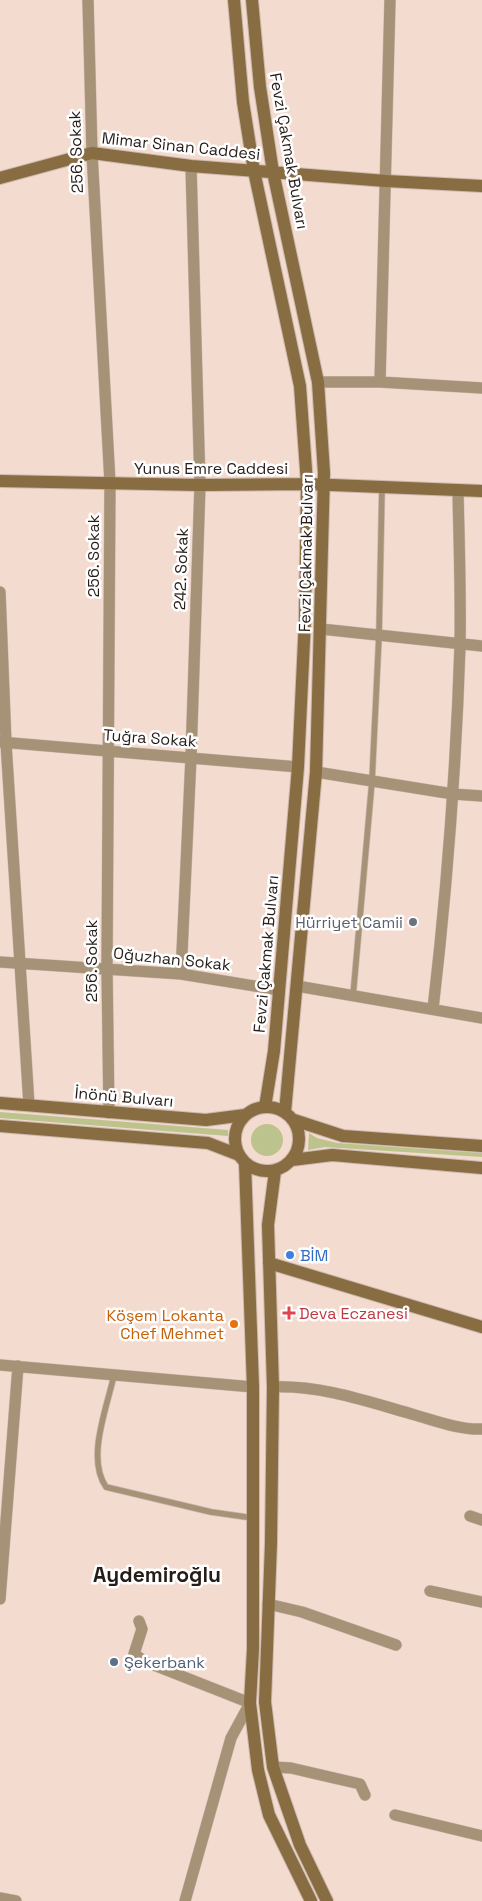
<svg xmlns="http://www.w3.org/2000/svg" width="482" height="1901" viewBox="0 0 482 1901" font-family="'Space Grotesk',sans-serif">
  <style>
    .green { fill: #bdc38c }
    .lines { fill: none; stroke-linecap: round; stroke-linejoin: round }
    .lane-casing { stroke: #ceb9af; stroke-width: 7 }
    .street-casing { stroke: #ceb9af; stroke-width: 12 }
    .secondary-casing { stroke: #ceb9af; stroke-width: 14 }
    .lane { stroke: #a69277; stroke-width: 5.5 }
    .street { stroke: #a69277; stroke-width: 11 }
    .secondary { stroke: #886c42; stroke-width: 12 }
    .worship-dot { fill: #6b7280; stroke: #fff; stroke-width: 2 }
    .shop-dot { fill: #3f7fe0; stroke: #fff; stroke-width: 2 }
    .health-dot { fill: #e0444e; stroke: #fff; stroke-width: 2 }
    .food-dot { fill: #e8710a; stroke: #fff; stroke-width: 2 }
    .service-dot { fill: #5c6f8a; stroke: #fff; stroke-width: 2 }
    .labels { text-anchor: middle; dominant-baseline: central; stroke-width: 5; stroke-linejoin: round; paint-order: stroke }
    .street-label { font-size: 16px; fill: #261d19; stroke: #fff }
    .worship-label { font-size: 16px; fill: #5b616d; stroke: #fff; text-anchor: end }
    .shop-label { font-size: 16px; fill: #366cbe; stroke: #fff; text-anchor: start }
    .health-label { font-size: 16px; fill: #be3a42; stroke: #fff; text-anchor: start }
    .food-label { font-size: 16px; fill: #c56008; stroke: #fff; text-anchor: end }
    .service-label { font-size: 16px; fill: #4e5e75; stroke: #fff; text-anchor: start }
    .district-label { font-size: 21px; font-weight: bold; fill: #261d19; stroke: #fff }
  </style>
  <rect width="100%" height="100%" fill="#f3dbd0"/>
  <!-- green -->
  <path class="green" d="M0,1112L228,1130V1136L0,1118Z
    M251 1140a16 16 0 1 1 32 0a16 16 0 1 1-32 0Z
    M309,1133L317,1138L337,1143L482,1153V1157L325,1147L308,1150Z"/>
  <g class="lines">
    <!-- lane casing -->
    <g class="lane-casing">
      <path id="lane" d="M353,996L372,781L379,635L382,487
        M114,1375C107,1408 86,1458 106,1487L211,1512L253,1518"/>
    </g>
    <!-- street casing -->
    <g class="street-casing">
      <path id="street" d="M88,0L92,153L110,483L107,968L109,1113
        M318,382H380L482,388
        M380,382L390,0
        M0,592L6,743L29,1105
        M321,629L482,646
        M0,742L298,767
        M316,772L453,794L482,796
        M0,962L181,974L279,990
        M181,974L191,757L200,485L191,166
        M297,986L482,1018
        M433,1009C447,889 456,768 460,646C461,594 459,542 458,490
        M0,1365L253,1387
        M273,1387C321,1385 369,1402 415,1415C436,1421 460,1430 482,1429
        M470,1516L482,1520
        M430,1591L482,1602
        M0,1599L18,1366
        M268,1604L302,1612L396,1645
        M139,1621L142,1629L134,1654L146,1662L250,1703L231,1738L185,1901
        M273,1767L291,1768L360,1784L365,1795
        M395,1815L482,1836
        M0,1898L16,1901"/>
    </g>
    <!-- secondary casing -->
    <g class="secondary-casing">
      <path id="secondary" d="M234,0L243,102L254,171L300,386L307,484L305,619L298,767L274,1051L265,1107
        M252,0L260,87L273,172L318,382L324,473L316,772L285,1112
        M0,178L92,153L191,166L386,181L482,186
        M0,481L200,485L307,484L482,491
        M0,1103L206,1120L245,1115
        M235 1139a32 32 0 1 1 64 0a32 32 0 1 1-64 0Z
        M294,1120L343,1136L482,1146
        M0,1126L208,1143L239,1155
        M292,1160L332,1155L482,1168
        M245,1163L253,1387V1649L250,1703L258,1770L269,1815L311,1901
        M275,1171L268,1225L273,1387L271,1543L265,1702L273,1767L300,1845L327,1901
        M269,1263L482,1327"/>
    </g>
    <!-- lane -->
    <use href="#lane" class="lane"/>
    <!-- street -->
    <use href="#street" class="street"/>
    <!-- secondary -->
    <use href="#secondary" class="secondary"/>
  </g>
  <!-- markers -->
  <circle class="worship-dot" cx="413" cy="922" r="5"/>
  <circle class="shop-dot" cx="290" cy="1255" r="5"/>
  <path class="health-dot" d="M286.5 1305.5h5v5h5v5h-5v5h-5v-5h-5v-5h5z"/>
  <circle class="food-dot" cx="234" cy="1324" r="5"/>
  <circle class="service-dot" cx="114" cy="1662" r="5"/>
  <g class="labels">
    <!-- street labels -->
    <g class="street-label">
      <text transform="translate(181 146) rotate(6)">Mimar Sinan Caddesi</text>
      <text transform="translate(289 151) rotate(80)">Fevzi Çakmak Bulvarı</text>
      <text transform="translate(76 152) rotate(-92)">256. Sokak</text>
      <text x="211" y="468">Yunus Emre Caddesi</text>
      <text transform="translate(306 553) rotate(-89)">Fevzi Çakmak Bulvarı</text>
      <text transform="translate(93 556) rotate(-90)">256. Sokak</text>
      <text transform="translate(181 569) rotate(-88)">242. Sokak</text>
      <text transform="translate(150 738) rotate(4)">Tuğra Sokak</text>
      <text transform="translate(266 954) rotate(-85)">Fevzi Çakmak Bulvarı</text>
      <text transform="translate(172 959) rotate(6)">Oğuzhan Sokak</text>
      <text transform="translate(91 961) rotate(-90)">256. Sokak</text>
      <text transform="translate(124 1097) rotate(5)">İnönü Bulvarı</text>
    </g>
    <!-- worship labels -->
    <g class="worship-label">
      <text x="403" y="922">Hürriyet Camii</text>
    </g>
    <!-- shop labels -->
    <g class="shop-label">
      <text x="300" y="1255">BİM</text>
    </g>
    <!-- health labels -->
    <g class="health-label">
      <text x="299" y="1313">Deva Eczanesi</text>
    </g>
    <!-- food labels -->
    <g class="food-label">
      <text x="224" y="1315">Köşem Lokanta<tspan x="224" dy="18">Chef Mehmet</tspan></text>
    </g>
    <!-- service labels -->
    <g class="service-label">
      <text x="124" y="1662">Şekerbank</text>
    </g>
    <!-- district labels -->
    <g class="district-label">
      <text x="157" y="1574">Aydemiroğlu</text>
    </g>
  </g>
</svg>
